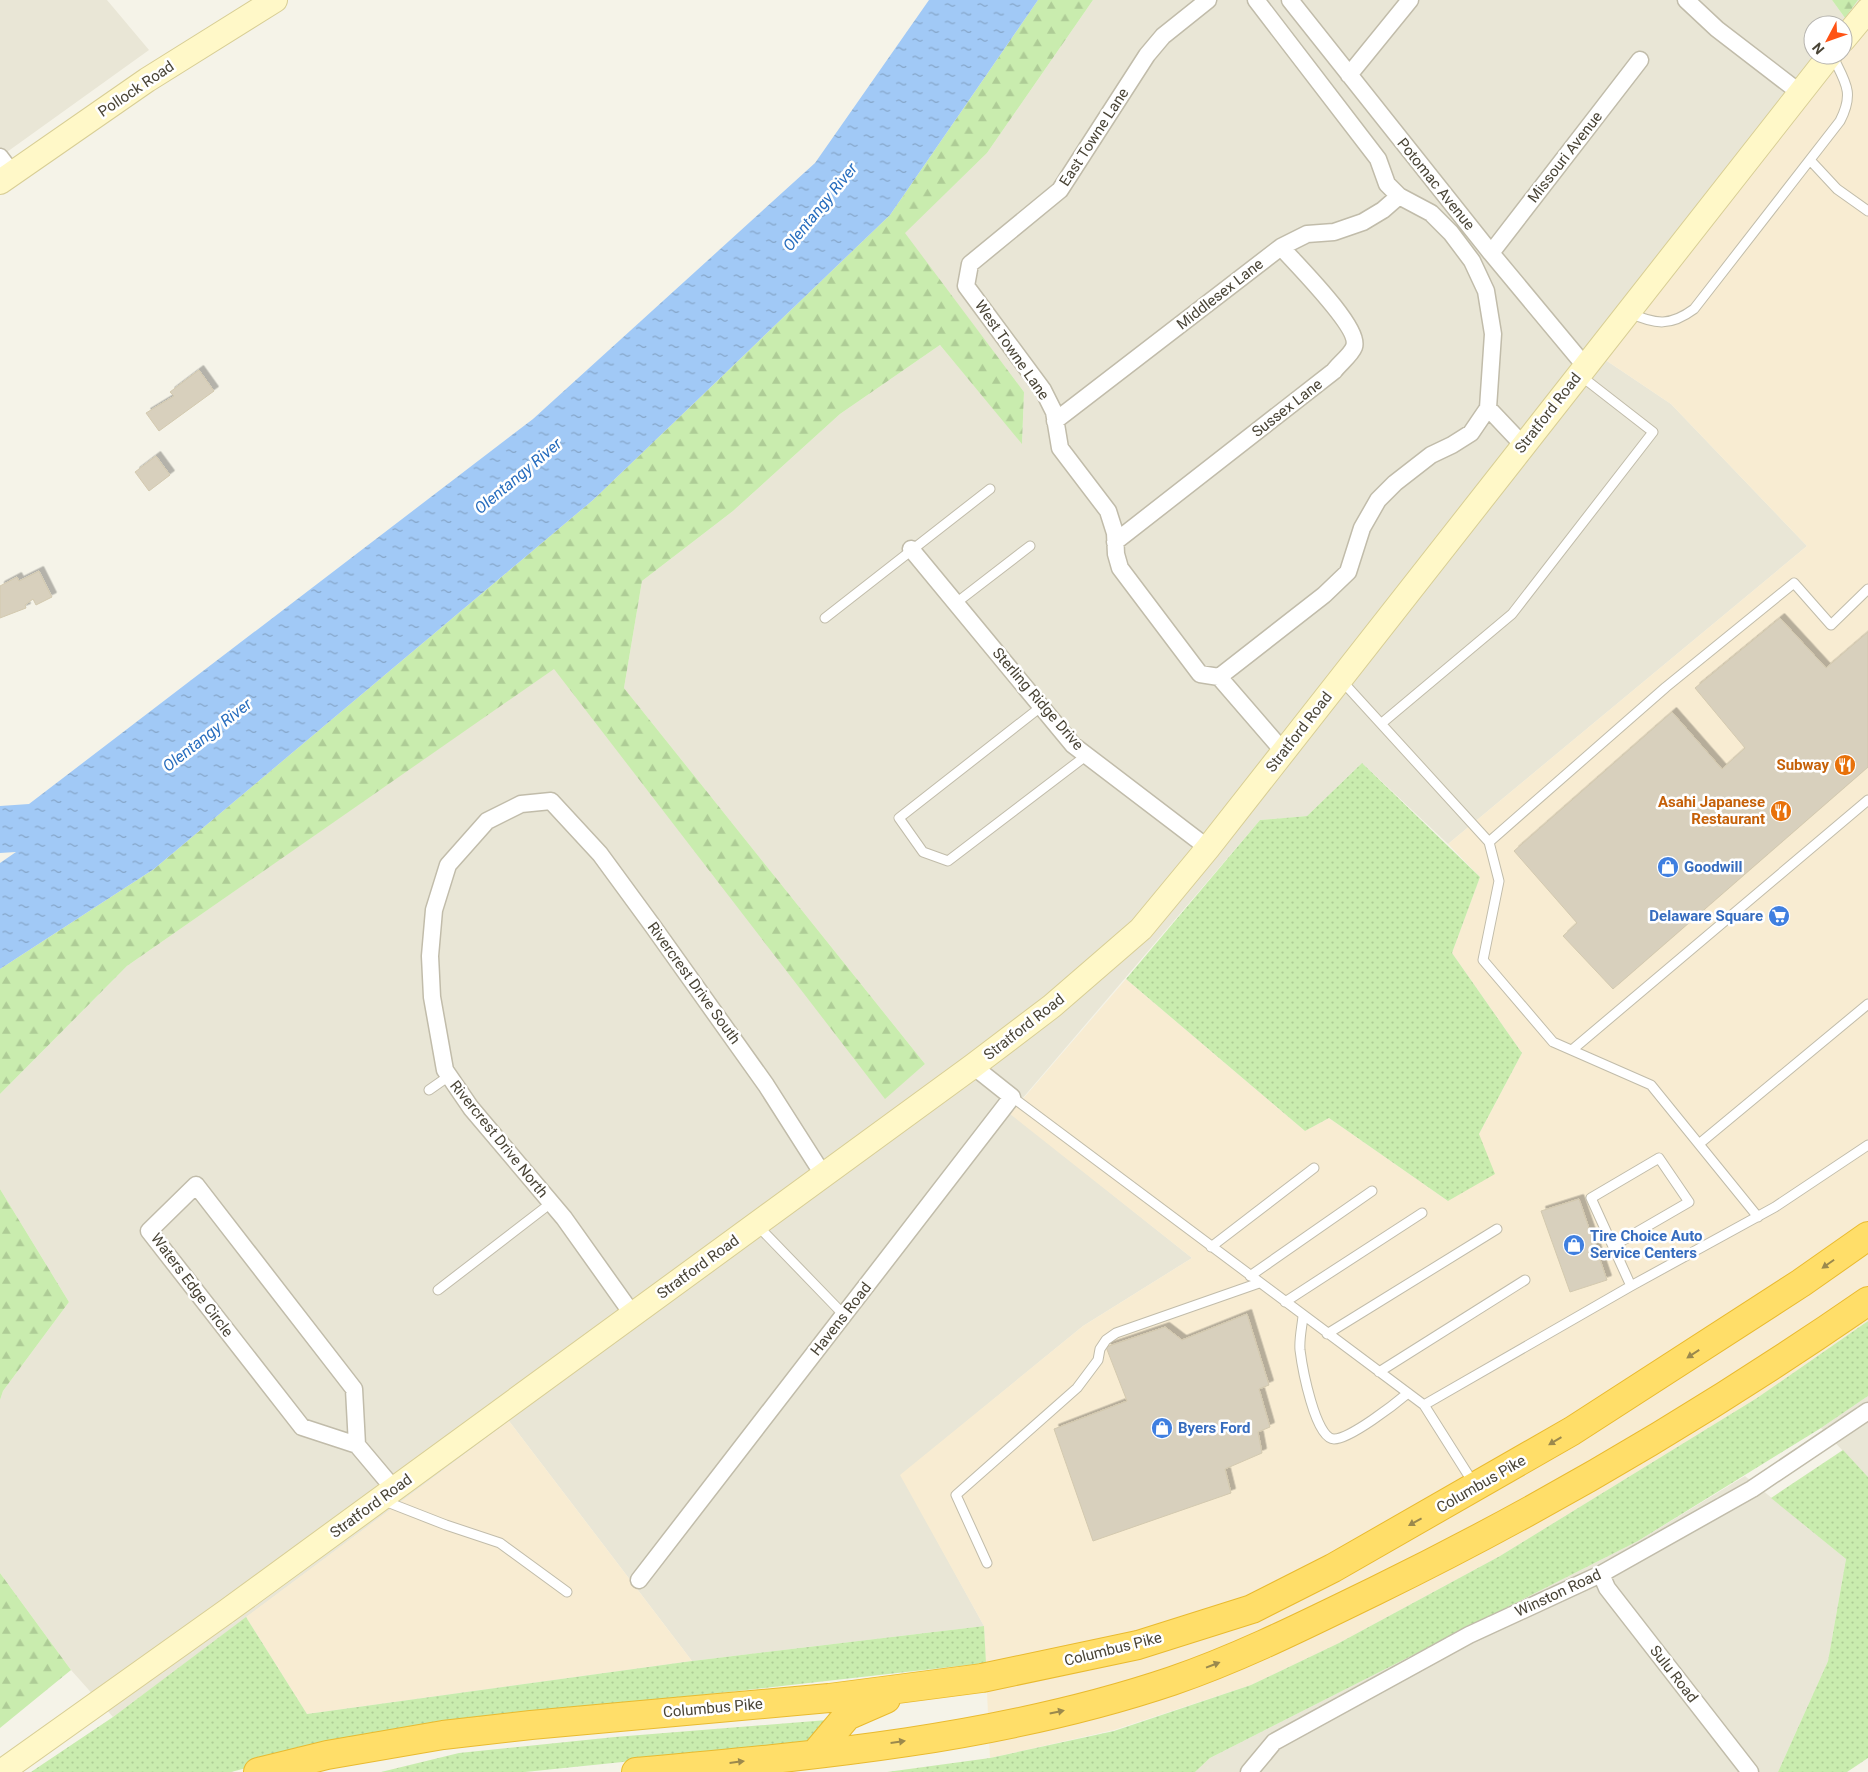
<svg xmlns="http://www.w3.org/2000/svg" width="1868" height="1772" viewBox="0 0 1868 1772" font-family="Roboto,sans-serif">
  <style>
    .residential { fill: #e9e6d6; fill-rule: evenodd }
    .commercial { fill: #f8ecd2 }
    .grass { fill: url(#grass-dots) }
    .forest { fill: url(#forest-firs) }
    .water { fill: url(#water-ripples) }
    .building { fill: #d8d0bd; stroke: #d3c9af; filter: url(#shadow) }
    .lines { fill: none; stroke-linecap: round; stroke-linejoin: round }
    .lane-casing { stroke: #c1bcaa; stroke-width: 11 }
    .street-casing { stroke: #c1bcaa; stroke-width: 19 }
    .secondary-casing { stroke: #d8ce95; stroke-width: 26 }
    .highway-casing { stroke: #e9ba2f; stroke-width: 30 }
    .lane { stroke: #fff; stroke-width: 9 }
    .street { stroke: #fff; stroke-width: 16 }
    .secondary { stroke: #fff8c8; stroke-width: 24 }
    .highway { stroke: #ffde69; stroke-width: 28 }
    .oneway { fill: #9b894d }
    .labels { text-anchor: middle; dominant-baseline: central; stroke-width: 5; stroke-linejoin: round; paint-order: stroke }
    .street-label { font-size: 15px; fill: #494436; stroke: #fff }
    .food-label { font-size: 15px; font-weight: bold; fill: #c56008; stroke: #fff; text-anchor: end }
    .shop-label { font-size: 15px; font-weight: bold; fill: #366cbe; stroke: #fff; text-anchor: start }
    .water-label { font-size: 16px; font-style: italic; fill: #276dbe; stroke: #fff }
  </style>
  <defs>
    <pattern id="grass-dots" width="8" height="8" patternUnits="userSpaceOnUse" patternTransform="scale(1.25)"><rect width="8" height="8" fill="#c9ecae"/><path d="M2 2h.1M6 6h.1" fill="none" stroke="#aecc96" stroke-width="1.8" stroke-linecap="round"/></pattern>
    <pattern id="forest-firs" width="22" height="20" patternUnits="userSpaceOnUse" patternTransform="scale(1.25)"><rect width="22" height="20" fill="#c9ecae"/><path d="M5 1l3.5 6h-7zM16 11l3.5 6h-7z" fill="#aecc96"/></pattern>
    <pattern id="water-ripples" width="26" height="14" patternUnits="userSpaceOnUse" patternTransform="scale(1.25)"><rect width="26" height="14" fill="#a1c9f6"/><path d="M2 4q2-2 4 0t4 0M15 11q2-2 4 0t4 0" fill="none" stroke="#85a5c8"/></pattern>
    <filter id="shadow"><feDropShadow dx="4.5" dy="-4.5" stdDeviation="0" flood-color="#0004"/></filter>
  </defs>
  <rect width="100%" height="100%" fill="#f5f3e8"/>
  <!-- residential -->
  <path class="residential" d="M0,0H107L149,50L0,157Z
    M1093,0H1832L1845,18L1858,0H1868V24L1604,359L1671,404L1807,546L1448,844L1362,763L1307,816L1260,820L1010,1113L1192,1258L1083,1326L901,1475L984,1626L692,1661L509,1421L113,1717L71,1670L0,1573V1400L3,1391L69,1302L0,1189V1094L127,966L554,668L885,1098L925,1064L624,688L642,581L733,511L840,414L940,345L1022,443L1024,392L904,233L987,153ZM1813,25H1843V55H1813Z
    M1868,1396V1477L1821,1428Z
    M1745,1476L1846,1559L1828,1661L1778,1772H1195L1210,1758L1638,1541Z"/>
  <!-- commercial -->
  <path class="commercial" d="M1868,24V1321L1757,1398L1500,1556L1339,1643L1251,1685L1114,1730L990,1758L984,1626L900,1475L1083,1326L1192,1258L1010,1114L1126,979L1305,1131L1329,1118L1448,1201L1479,1134L1522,1053L1452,953L1480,877L1448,844L1807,546L1671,404L1604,359Z
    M509,1421L692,1661L307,1714L246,1617Z"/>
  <!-- grass -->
  <path class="grass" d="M1362,763L1480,877L1452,953L1522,1053L1479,1134L1495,1174L1448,1201L1329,1118L1305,1131L1126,979L1260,820L1307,816Z
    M1868,1321V1396L1821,1428L1638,1541L1210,1758L1195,1772H887L990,1758L1114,1731L1251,1685L1339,1643L1500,1556L1757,1398Z
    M1843,1450L1868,1477V1758L1847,1772H1778L1828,1661L1846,1559L1771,1498Z
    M246,1617L307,1714L692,1661L984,1626L986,1663L398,1729L231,1772H31L113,1717Z
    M827,1720L807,1743L525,1772H381L459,1753L615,1737Z"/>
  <!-- forest -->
  <path class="forest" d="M1038,0H1093L987,153L905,233L1024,392L1022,444L940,345L840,414L733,511L642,581L624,688L925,1064L885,1099L554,669L127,966L0,1094V969L154,869L593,500L890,215Z
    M1832,0H1858L1845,18Z
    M0,1189L69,1302L3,1391L0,1400Z
    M0,1573L71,1670L0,1728Z"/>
  <!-- water -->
  <path class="water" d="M929,0H1038L890,215L593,500L154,869L0,969V863L16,852L0,853V806L29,804L533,419L815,163Z"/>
  <!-- building -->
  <path class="building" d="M199,370L214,391L159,431L146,413L174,396L170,392Z
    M156,456L170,475L149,491L135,472Z
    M39,571L52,597L36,605L33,599L25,605L26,608L0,618V586L17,577L19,581Z
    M1780,618L1826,668L1868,632V767L1613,989L1563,936L1577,923L1514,851L1672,712L1722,769L1745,748L1695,688Z
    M1579,1199L1607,1280L1570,1292L1541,1211Z
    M1247,1314L1269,1385L1259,1389L1270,1427L1258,1432L1262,1453L1225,1469L1231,1493L1093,1541L1054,1429L1127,1401L1106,1347L1165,1327L1182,1340Z"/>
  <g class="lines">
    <!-- lane casing -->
    <g class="lane-casing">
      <path id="lane" d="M1810,160L1837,189L1868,211
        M1630,313C1656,325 1671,326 1694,309L1840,121C1855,92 1845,82 1832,55
        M956,603L1030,546
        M825,618L990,489
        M1342,681L1489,842L1499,881L1483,960L1553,1042L1651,1085L1758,1217
        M1042,706L899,818L923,852L948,861L1087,755
        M1382,723L1512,614L1653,432L1581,376
        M1489,842L1666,687L1794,583L1831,625L1868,589
        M1572,1050L1868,800
        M429,1090L449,1076
        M1012,1097L1424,1405
        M1699,1144L1868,1004
        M757,1225L844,1315
        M1613,1246L1689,1202L1659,1158L1591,1198L1631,1286
        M1211,1247L1314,1168
        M1250,1276L1372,1191
        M438,1290L551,1203
        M1285,1302L1422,1213
        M1303,1316C1302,1327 1299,1339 1300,1350C1302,1366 1315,1439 1334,1439C1350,1439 1395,1404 1408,1393
        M1327,1334L1497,1229
        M1379,1372L1525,1280
        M1474,1484L1424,1405L1631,1286L1775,1207L1868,1145
        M382,1500L446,1525L500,1543L567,1592
        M987,1563L956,1495L1077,1388L1098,1360L1100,1349L1106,1340L1116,1333L1259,1283"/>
    </g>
    <!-- street casing -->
    <g class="street-casing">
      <path id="street" d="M1208,0L1163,36L1147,55L1060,190L970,264L966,286L1043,390L1054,412L1060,448L1108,511L1115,533L1116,554L1120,568L1200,674L1219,677L1283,751
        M1290,0L1491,253L1585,366
        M1686,0L1717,29L1799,92
        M1349,75L1410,0
        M0,157L12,173
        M1491,253L1640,60
        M1488,408L1523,445
        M1055,421L1281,247L1307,234L1334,232L1363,222L1383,210L1399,196
        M1115,542L1334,371C1339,364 1351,355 1354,347C1361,328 1295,263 1281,247
        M911,549L1073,745L1208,848
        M1219,677L1324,595L1348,572L1362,528L1378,500L1395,483L1431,455L1452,445L1471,433L1488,408L1493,334L1486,291L1472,261L1451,233L1431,213L1399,196L1387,184L1378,159L1256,0
        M633,1315L564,1218L471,1108L445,1070L432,997L430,956L434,910L448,865L487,821L521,804L551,801L600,854L652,925L766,1085L824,1176
        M357,1445L302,1427L149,1231L196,1185L354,1389L357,1445L394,1489
        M1601,1574L1607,1588L1750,1772
        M639,1580L1012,1097L973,1066
        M1249,1772L1274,1742L1469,1635L1601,1574L1752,1489L1868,1411"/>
    </g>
    <!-- secondary casing -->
    <g class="secondary-casing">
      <path id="secondary" d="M1843,40L1868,10
        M0,182L147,80L275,0
        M1,1772L227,1611L973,1066L1052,1006L1141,929L1208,848L1830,55"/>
    </g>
    <!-- highway casing -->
    <g class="highway-casing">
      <path id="highway" d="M815,1754L847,1716L886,1699
        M258,1772L327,1755L443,1735L531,1725L829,1698L982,1678L1138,1645L1252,1609L1333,1568L1572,1431L1801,1283L1868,1236
        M636,1772C815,1756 1000,1739 1172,1681C1242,1657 1309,1623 1375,1591C1545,1508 1712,1409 1868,1301"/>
    </g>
    <!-- lane -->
    <use href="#lane" class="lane"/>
    <!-- street -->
    <use href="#street" class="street"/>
    <!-- secondary -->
    <use href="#secondary" class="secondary"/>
    <!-- highway -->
    <use href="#highway" class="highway"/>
  </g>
  <!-- one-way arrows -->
  <defs><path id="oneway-solid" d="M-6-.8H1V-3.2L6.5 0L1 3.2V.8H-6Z" transform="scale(1.25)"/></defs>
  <g class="oneway">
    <use href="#oneway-solid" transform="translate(1828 1264) rotate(145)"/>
    <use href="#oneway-solid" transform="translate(1693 1354) rotate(147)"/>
    <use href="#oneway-solid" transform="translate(1555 1441) rotate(149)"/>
    <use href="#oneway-solid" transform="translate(1415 1522) rotate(151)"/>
    <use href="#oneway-solid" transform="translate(1213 1665) rotate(-21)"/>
    <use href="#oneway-solid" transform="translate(1057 1712) rotate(-12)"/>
    <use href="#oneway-solid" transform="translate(898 1742) rotate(-8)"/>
    <use href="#oneway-solid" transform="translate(737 1762) rotate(-7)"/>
  </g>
  <!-- icons -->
  <defs>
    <g id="restaurant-disc" transform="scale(1.125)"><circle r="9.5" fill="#e8710a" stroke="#fff"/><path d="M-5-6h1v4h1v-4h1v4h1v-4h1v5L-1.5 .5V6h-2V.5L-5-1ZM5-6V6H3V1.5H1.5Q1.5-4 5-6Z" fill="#fff"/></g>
    <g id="shop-disc" transform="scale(1.125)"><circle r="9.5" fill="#3f7fe0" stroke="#fff"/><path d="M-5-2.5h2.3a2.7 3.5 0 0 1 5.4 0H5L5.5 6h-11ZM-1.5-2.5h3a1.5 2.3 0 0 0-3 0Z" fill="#fff"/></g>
    <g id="supermarket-disc" transform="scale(1.125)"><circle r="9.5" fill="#3f7fe0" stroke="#fff"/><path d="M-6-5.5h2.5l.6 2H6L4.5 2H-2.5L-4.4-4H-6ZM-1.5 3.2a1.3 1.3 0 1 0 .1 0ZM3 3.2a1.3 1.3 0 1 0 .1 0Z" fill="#fff"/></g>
  </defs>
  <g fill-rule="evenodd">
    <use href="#restaurant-disc" x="1845" y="765"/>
    <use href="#restaurant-disc" x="1781" y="811"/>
    <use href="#shop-disc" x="1668" y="867"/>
    <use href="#supermarket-disc" x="1779" y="916"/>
    <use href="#shop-disc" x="1574" y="1245"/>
    <use href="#shop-disc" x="1162" y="1428"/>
  </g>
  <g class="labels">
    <!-- street labels -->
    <g class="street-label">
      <text transform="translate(136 89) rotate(-34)">Pollock Road</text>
      <text transform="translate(1094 137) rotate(-57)">East Towne Lane</text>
      <text transform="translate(1565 157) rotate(-52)">Missouri Avenue</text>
      <text transform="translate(1436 184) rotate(51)">Potomac Avenue</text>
      <text transform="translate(1220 294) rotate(-38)">Middlesex Lane</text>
      <text transform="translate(1012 350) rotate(55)">West Towne Lane</text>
      <text transform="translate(1287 408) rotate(-38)">Sussex Lane</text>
      <text transform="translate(1548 413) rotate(-52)">Stratford Road</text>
      <text transform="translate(1038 699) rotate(49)">Sterling Ridge Drive</text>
      <text transform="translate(1299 732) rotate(-52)">Stratford Road</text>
      <text transform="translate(694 983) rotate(54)">Rivercrest Drive South</text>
      <text transform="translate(1024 1027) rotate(-38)">Stratford Road</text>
      <text transform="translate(499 1139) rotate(51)">Rivercrest Drive North</text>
      <text transform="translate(698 1267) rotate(-36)">Stratford Road</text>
      <text transform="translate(192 1285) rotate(53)">Waters Edge Circle</text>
      <text transform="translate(841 1319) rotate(-52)">Havens Road</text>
      <text transform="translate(1481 1484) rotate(-30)">Columbus Pike</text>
      <text transform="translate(371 1506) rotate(-36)">Stratford Road</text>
      <text transform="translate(1558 1593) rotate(-25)">Winston Road</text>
      <text transform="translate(1113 1649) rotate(-14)">Columbus Pike</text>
      <text transform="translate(1674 1674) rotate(52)">Sulu Road</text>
      <text transform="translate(713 1708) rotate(-5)">Columbus Pike</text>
    </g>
    <!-- food labels -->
    <g class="food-label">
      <text x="1829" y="765">Subway</text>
      <text x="1765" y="802">Asahi Japanese<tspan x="1765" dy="17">Restaurant</tspan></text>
    </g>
    <!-- shop labels -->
    <g class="shop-label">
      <text x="1684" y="867">Goodwill</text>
      <text x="1763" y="916" text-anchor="end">Delaware Square</text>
      <text x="1590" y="1236">Tire Choice Auto<tspan x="1590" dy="17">Service Centers</tspan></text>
      <text x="1178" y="1428">Byers Ford</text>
    </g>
    <!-- water labels -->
    <g class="water-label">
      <text transform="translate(820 207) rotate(-51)">Olentangy River</text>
      <text transform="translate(518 476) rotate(-40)">Olentangy River</text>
      <text transform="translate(207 735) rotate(-38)">Olentangy River</text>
    </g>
  </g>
  <!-- north arrow -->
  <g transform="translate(1828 40) rotate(229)"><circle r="24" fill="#ffffff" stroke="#b6b4af"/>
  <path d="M0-4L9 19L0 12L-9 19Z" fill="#ff5315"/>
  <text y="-8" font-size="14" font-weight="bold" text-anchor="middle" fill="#494436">N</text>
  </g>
</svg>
